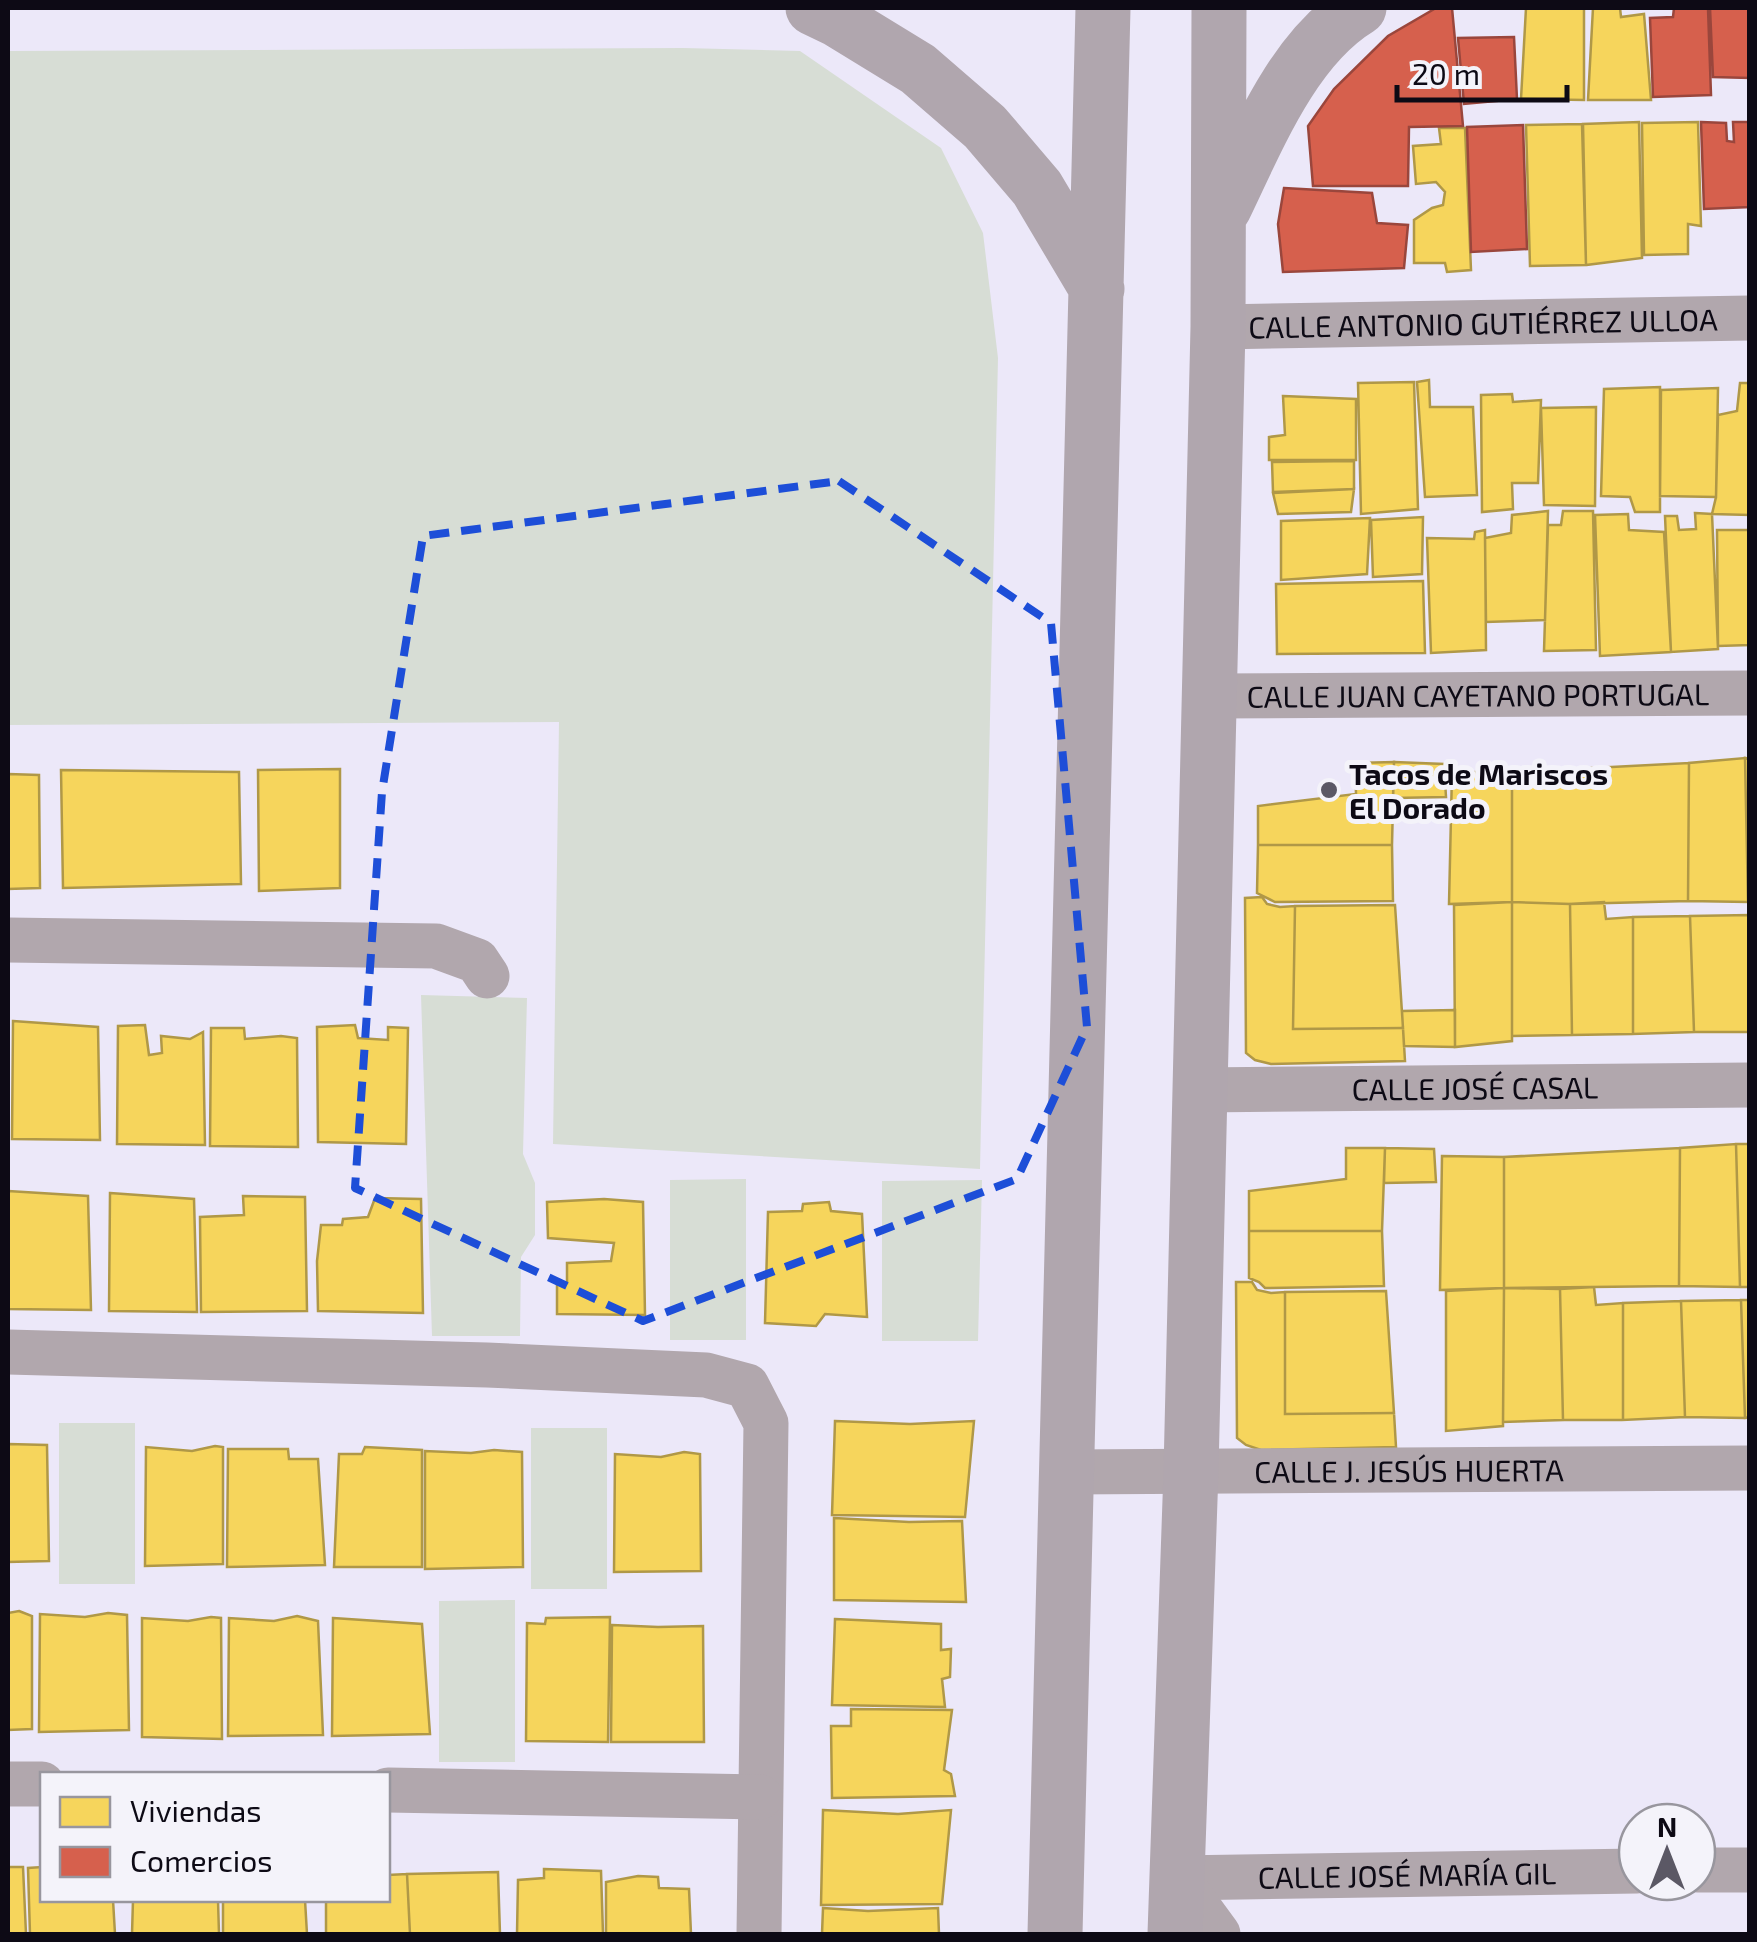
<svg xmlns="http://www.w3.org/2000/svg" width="1757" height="1942" viewBox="0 0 1757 1942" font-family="'Exo 2',sans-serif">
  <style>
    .green { fill: #d7ddd5 }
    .homes { fill: #f6d55c; stroke: #b09847; stroke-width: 2.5 }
    .shops { fill: #d6604d; stroke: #9a463c; stroke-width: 2.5 }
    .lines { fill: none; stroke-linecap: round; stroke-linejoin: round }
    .minor { stroke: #b1a7ad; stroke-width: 45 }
    .secondary { stroke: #b0a6ae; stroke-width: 55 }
    .marked { fill: none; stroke: #1d4ed8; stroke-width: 8; stroke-dasharray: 20 12; stroke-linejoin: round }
    .poi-dot { fill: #5b5865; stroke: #f4f3fa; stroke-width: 4 }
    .labels { text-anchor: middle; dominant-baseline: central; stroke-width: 10; stroke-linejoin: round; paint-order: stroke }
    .street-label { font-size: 30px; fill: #0d0a15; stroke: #f4f3fa }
    .poi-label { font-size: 30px; font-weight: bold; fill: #0d0a15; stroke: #f4f3fa; text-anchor: start }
  </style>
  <rect width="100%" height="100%" fill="#ece8f9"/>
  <!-- green -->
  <path class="green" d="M683,48L800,51L941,148L983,233L998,358L980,1169L553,1144L559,722L8,725V51Z
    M421,995L527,998L523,1154L535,1183V1235L521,1257L520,1336H432Z
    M746,1179V1340H670V1180Z
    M982,1180L978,1341H882V1181Z
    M59,1423H135V1584H59Z
    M531,1428H607V1589H531Z
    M515,1600V1762H439V1601Z"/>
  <!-- homes -->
  <path class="homes" d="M1526,8H1584V100L1521,99Z
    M1593,8H1620L1621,17L1644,14L1651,100H1588Z
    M1639,122L1642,258L1586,265L1583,124Z
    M1698,122L1701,226L1688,224V254L1644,255L1642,123Z
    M1582,124L1586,265L1530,266L1526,125Z
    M1439,128H1465L1471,270L1447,272L1445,263H1414V220L1432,208L1443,205L1445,192L1436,182L1416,184L1413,146L1441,144Z
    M1429,380L1430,407H1473L1477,495L1425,497L1417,382Z
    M1414,382L1418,509L1361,514L1358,383Z
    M1740,383H1750V515L1712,514L1716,497L1718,415L1737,411Z
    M1660,387V512H1635L1630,497L1601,496L1604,389Z
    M1718,388L1716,497L1660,496L1661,390Z
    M1512,394L1513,402L1541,400L1538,483H1512L1513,509L1482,512L1481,395Z
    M1283,396L1356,399V460H1269V437L1285,435Z
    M1596,407L1595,506L1544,505L1541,408Z
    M1354,461V489L1273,492L1272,462Z
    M1354,489L1351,512L1278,514L1273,493Z
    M1548,511L1545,620L1486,622L1485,538L1511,533L1512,515Z
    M1563,511H1593L1596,650L1544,651L1548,525H1561Z
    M1695,513L1712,514L1718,649L1671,652L1665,516H1677L1679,530L1696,529Z
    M1628,514L1629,530L1664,532L1671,652L1600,656L1595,515Z
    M1423,517L1422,574L1373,577L1371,520Z
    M1370,518L1367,574L1281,580V521Z
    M1485,530L1486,650L1431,653L1427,538L1474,539L1475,532Z
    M1717,530H1750V645L1718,646Z
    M1423,581L1425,653L1277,654L1276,584Z
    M1745,758L1748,902L1688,901L1689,763Z
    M1745,758L1750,759V902H1748Z
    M1394,762L1392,845H1258V806L1356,794L1355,763Z
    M1394,762L1444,764L1446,797L1393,798Z
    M1689,763L1688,901L1570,904L1512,902V772Z
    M340,769V888L259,891L258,770Z
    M61,770L239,772L241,884L63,888Z
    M1452,772H1512V902L1449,904Z
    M8,774L39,775L40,888L8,889Z
    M1258,845H1392L1393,901L1275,902L1257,893Z
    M1262,897L1267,904L1280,907L1295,906L1293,1029L1403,1028L1405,1061L1271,1064L1255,1060L1246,1053L1245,898Z
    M1512,902V1041L1455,1047L1454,905Z
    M1512,902L1570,904L1572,1035L1512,1036Z
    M1604,902L1606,919L1633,917V1034L1572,1035L1570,904Z
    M1395,905L1403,1028L1293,1029L1295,906Z
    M1750,915V1032H1694L1690,916Z
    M1690,916L1694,1032L1633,1034V917Z
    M1455,1010V1047L1404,1046L1402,1011Z
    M13,1021L98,1027L100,1140L12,1139Z
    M145,1025L149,1055L162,1053L161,1036L190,1039L203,1032L205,1145L117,1144L118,1026Z
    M355,1025L358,1038L388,1040V1027L408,1028L406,1144L318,1142L317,1027Z
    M211,1028H244L245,1039L281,1036L297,1038L298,1147L210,1146Z
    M1736,1144L1740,1287L1679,1286L1680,1148Z
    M1736,1144H1750V1287H1740Z
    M1346,1148H1385L1382,1231H1249V1191L1346,1179Z
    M1385,1148L1434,1149L1436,1182L1384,1183Z
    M1680,1148L1679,1286L1504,1288V1157Z
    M1442,1156L1504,1157V1288L1440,1290Z
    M8,1191L88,1196L91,1310L8,1309Z
    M110,1193L194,1199L197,1312L109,1311Z
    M243,1196L305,1197L307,1311L201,1312L200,1217L244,1215Z
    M375,1198L421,1199L423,1313L318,1311L317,1261L321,1225H342L343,1219L368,1217Z
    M604,1199L643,1202L645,1315L557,1314V1284L567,1283V1263L611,1261L614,1243L548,1238L547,1202Z
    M829,1202L831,1211L862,1214L867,1317L825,1314L816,1326L765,1323L768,1212L802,1211L803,1204Z
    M1249,1231H1382L1384,1286L1265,1288L1259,1282L1249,1278Z
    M1236,1282H1252L1257,1290L1271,1293L1285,1292V1414L1394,1413L1396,1447L1261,1450L1246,1445L1237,1438Z
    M1594,1287L1596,1305L1623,1303V1420H1563L1560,1289Z
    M1504,1288L1503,1426L1446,1431V1291Z
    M1504,1288L1560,1289L1563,1420L1503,1422Z
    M1386,1291L1394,1413L1285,1414V1292Z
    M1741,1300L1745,1418L1685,1417L1681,1301Z
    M1741,1300H1750V1417L1745,1418Z
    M1681,1301L1685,1417L1623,1420V1303Z
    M835,1421L910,1424L974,1421L965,1517L832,1515Z
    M8,1444L47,1445L49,1561L8,1562Z
    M215,1446L223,1447V1564L145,1566L146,1447L192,1451Z
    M365,1447L422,1450V1567H334L339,1454H362Z
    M228,1449H288L289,1459H318L325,1565L227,1567Z
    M494,1450L522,1452L523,1567L425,1569V1451L471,1453Z
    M684,1452L700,1454L701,1571L614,1572L615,1454L661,1457Z
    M834,1518L909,1522L962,1521L966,1602L834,1600Z
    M19,1611L32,1616V1729L8,1730V1613Z
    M108,1613L127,1615L129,1730L39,1732L40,1614L85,1617Z
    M297,1616L318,1621L323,1735L228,1736L229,1618L274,1621Z
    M211,1617L221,1618L222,1739L142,1737V1618L188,1621Z
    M610,1617L608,1742L526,1741L527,1623L545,1624L546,1618Z
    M333,1618L422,1624L430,1734L332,1736Z
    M835,1619L941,1624V1650L951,1649L950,1677L942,1679L945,1707L832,1705Z
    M612,1625L658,1627L703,1626L704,1742H611Z
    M851,1709L952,1710L944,1770L951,1774L955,1796L832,1798L831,1726H851Z
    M823,1810L898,1814L951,1810L942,1904L821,1905Z
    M8,1867H23L26,1934H8Z
    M42,1867V1900H113L115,1934H30L28,1868Z
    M544,1869L601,1871L603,1934H517L518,1880L544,1878Z
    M498,1872L500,1934H410L407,1874Z
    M407,1874L410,1934H326V1900H388V1875Z
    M638,1876L658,1877L659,1888L689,1889L691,1934H606V1882Z
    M133,1900H218L219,1934H132Z
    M223,1900H305L307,1934H223Z
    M823,1908L868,1911L938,1908L939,1934H822Z"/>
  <!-- shops -->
  <path class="shops" d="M1436,8H1452L1463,126L1409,127L1408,186H1313L1308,126L1334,89L1388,36Z
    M1674,8H1708L1711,95L1653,97L1650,18L1673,17Z
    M1710,8H1750V78L1713,77Z
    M1514,37L1517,99L1464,104L1458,38Z
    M1701,122L1726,123L1727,141L1734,142L1733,122H1750V207L1704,209Z
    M1523,125L1527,249L1471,252L1467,127Z
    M1284,188L1372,193L1377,223L1408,225L1404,268L1283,272L1278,224Z"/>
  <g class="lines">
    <!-- minor -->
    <g class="minor">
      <path id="s1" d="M1218,327L1750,318"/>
      <path id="s2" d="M1208,696L1750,693"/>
      <path d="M8,940L436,946L477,961L487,976"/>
      <path id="s3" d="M1200,1090L1750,1085"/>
      <path d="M8,1352L487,1365L706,1375L747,1386L766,1423L759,1934"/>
      <path id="s4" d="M1067,1472L1750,1468"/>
      <path d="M8,1784H42"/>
      <path d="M388,1790L760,1797"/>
      <path d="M1697,1870H1750"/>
      <path id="s5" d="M1177,1878L1637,1871"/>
      <path d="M1177,1878L1218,1934"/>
    </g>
    <!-- secondary -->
    <path class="secondary" d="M813,8L838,20L918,69L985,127L1037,188L1097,289
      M1224,208C1257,140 1293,48 1359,8
      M1055,1934L1103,8
      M1175,1934L1191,1471L1218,327L1219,8"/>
  </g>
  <!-- marked area -->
  <path class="marked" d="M839,481L1051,623L1087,1027L1017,1179L643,1321L355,1188L382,792L423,536Z"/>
  <!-- markers -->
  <circle class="poi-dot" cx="1329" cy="790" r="10"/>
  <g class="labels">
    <!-- street labels -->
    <g class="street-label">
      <text stroke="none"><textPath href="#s1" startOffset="265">CALLE ANTONIO GUTIÉRREZ ULLOA</textPath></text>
      <text stroke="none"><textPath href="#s2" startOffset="270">CALLE JUAN CAYETANO PORTUGAL</textPath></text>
      <text stroke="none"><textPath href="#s3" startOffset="275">CALLE JOSÉ CASAL</textPath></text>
      <text stroke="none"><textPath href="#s4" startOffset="342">CALLE J. JESÚS HUERTA</textPath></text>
      <text stroke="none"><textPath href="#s5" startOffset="230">CALLE JOSÉ MARÍA GIL</textPath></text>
    </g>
    <!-- poi labels -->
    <g class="poi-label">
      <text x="1349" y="773">Tacos de Mariscos<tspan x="1349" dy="34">El Dorado</tspan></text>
    </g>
  </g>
  <!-- border -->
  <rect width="1757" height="1942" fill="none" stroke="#0d0a15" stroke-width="20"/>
  <!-- legend -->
  <rect x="40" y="1772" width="350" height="130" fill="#f4f3fa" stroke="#98969e" stroke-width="2.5"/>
  <rect x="60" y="1797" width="50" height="30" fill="#f6d55c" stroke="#98969e" stroke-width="2.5"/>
  <text x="130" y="1822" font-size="30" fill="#0d0a15">Viviendas</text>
  <rect x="60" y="1847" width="50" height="30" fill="#d6604d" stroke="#98969e" stroke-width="2.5"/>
  <text x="130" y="1872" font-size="30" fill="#0d0a15">Comercios</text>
  <!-- north arrow -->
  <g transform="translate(1667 1852)"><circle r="48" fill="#f4f3fa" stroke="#98969e" stroke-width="2.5"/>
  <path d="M0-8L18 38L0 25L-18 38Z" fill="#5b5865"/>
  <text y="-15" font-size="28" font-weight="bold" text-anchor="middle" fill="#0d0a15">N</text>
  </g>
  <!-- scale -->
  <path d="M1397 85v15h170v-15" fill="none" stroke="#0d0a15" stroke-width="5"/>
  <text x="1412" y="85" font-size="30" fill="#0d0a15" stroke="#f4f3fa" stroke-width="8" paint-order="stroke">20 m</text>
</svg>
